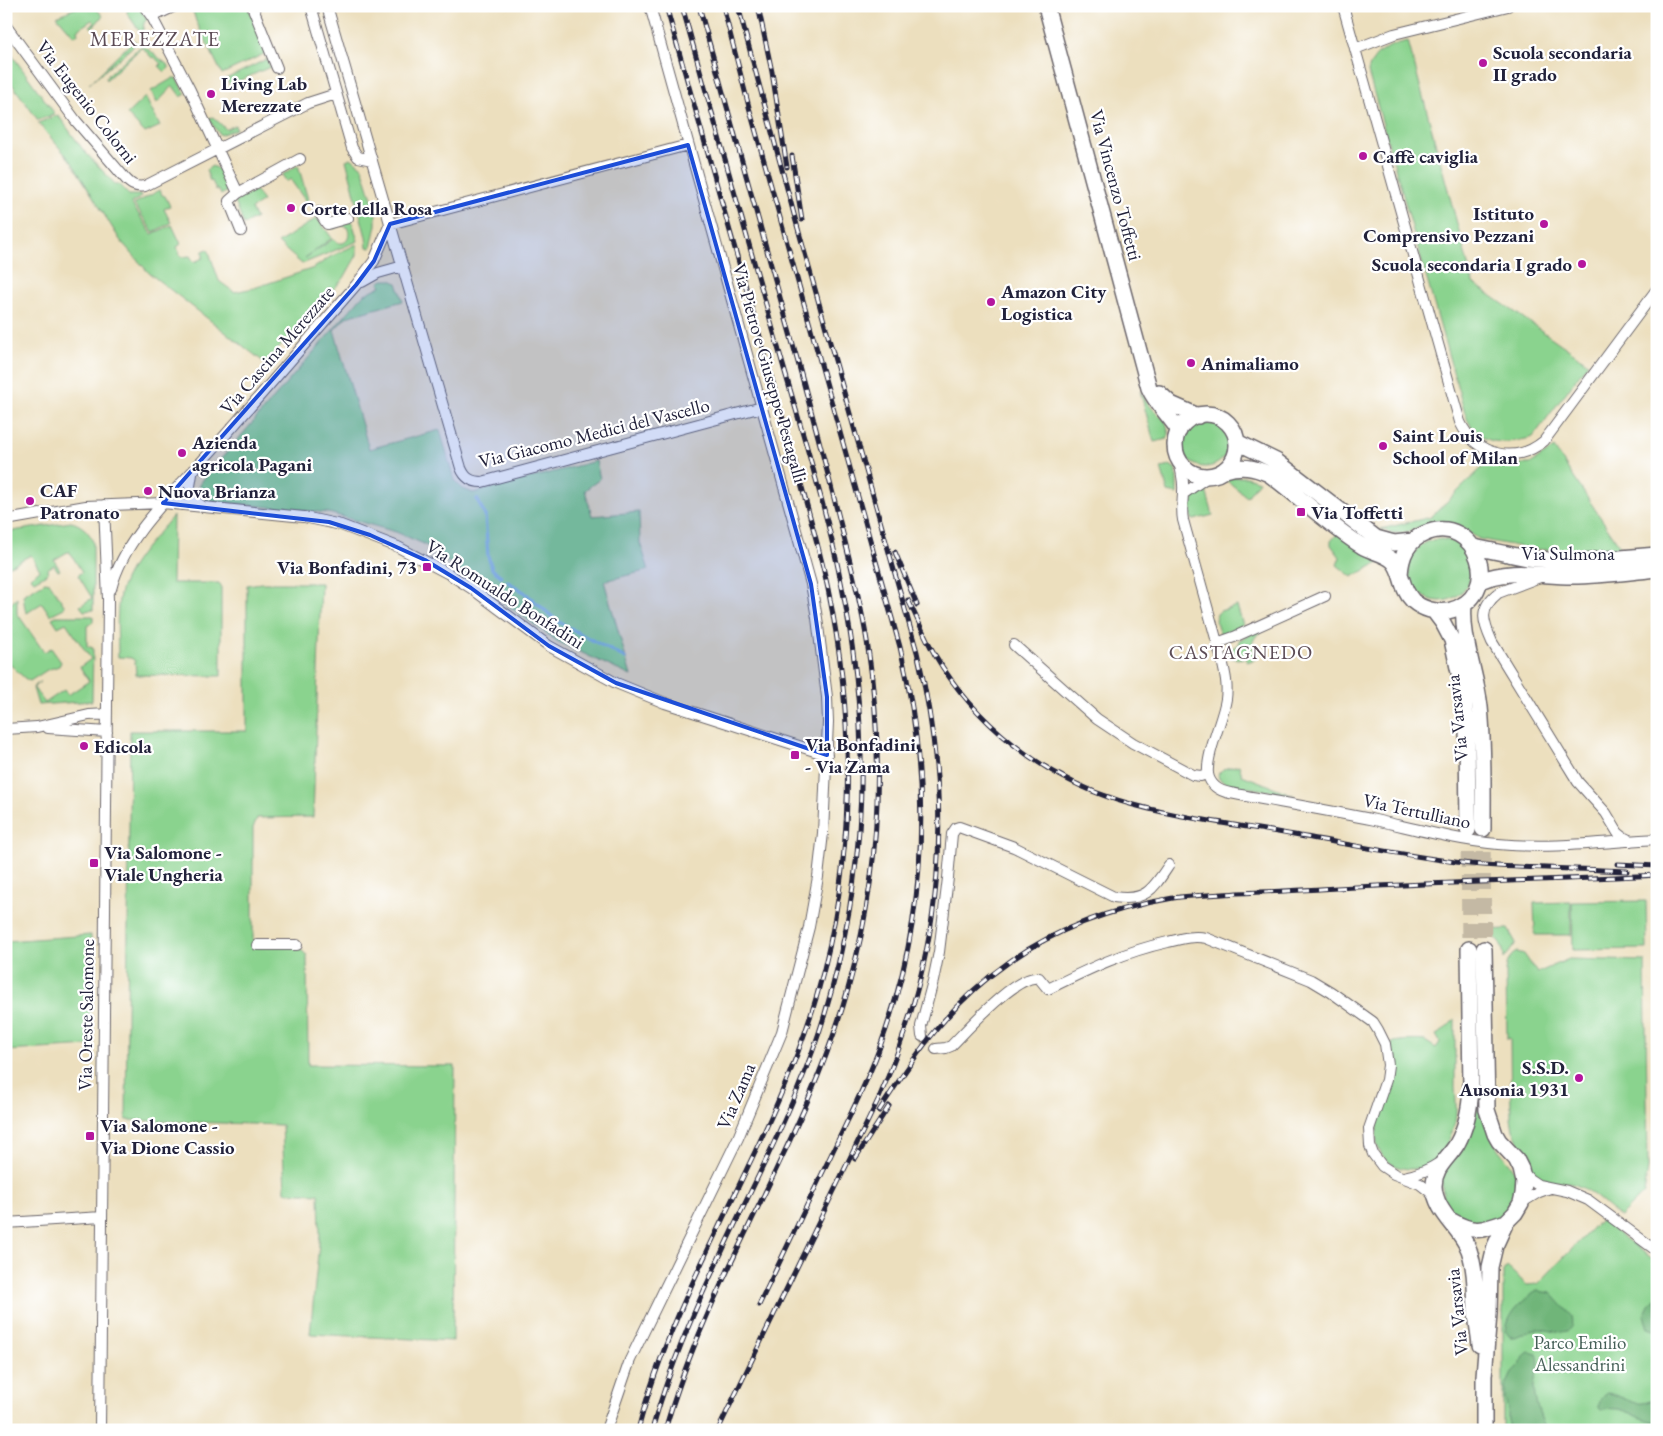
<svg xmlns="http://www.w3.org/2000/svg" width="1663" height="1436" viewBox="0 0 1663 1436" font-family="'EB Garamond',serif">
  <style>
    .green { fill: #8ad38e; stroke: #567a64 }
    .forest { fill: #6fb579; stroke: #486c5a }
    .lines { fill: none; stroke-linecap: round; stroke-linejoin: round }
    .stream { stroke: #76abe3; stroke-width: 3 }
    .street-tunnel { stroke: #c4b9a4; stroke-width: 10; stroke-dasharray: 10 5; stroke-linecap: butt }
    .secondary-tunnel { stroke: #c4b9a4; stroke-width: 15; stroke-dasharray: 15 8; stroke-linecap: butt }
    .street-casing { stroke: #696469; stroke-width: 12 }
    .secondary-casing { stroke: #696469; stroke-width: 18 }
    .street { stroke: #fff; stroke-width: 10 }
    .secondary { stroke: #fff; stroke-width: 15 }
    .rail-casing { stroke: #22223b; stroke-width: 5 }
    .rail { stroke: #fff; stroke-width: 3; stroke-dasharray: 9; stroke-linecap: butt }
    .marked { fill: #1d4ed8; fill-opacity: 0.2; stroke: #1d4ed8; stroke-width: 4; stroke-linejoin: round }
    .poi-dot { fill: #b5179e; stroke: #fff; stroke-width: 2 }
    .labels { text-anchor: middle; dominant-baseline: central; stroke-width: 4.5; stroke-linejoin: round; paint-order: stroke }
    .poi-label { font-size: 19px; font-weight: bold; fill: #22223b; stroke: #fff; text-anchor: start }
    .street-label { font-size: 19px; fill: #22223b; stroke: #fff }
    .park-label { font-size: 19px; fill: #466058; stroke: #fff }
    .neighbourhood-label { font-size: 20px; letter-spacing: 1px; fill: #5c4c56; stroke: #fff }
    .quarter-label { font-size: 21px; letter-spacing: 1px; fill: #5c4c56; stroke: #fff }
  </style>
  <rect width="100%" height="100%" fill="#fff"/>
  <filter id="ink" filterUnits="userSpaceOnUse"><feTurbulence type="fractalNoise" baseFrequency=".02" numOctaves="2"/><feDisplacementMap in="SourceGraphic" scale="10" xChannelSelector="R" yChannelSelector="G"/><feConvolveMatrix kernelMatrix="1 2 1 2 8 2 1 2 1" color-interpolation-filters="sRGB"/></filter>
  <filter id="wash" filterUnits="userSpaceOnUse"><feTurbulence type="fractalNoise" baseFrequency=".0096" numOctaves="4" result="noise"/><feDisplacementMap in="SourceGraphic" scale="20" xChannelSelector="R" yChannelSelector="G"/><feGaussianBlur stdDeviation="1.12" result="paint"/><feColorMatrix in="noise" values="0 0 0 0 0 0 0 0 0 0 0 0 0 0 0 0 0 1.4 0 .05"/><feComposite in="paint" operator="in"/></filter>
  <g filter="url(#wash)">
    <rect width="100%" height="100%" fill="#ecdfbe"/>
    <!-- green -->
    <path class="green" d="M80,6H94L103,16L92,28L90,26L95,23L92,20L77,30L78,34L74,36L57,16Z
      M128,6H138L147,19L144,23L142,35L127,13Z
      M196,6H248L266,53L222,74L196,21L192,8Z
      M134,40L137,43L89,84Z
      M1408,41L1473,283L1588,363L1533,437C1503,446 1474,446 1464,410L1368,72C1373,52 1389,45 1408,41Z
      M143,45L169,66V68L165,72L159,66L161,64L154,57L152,58L142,47L106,80V78L110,73L140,47Z
      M6,47L9,51L55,114L38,120L6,76Z
      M267,59L270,67L230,85L226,79Z
      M173,78H176L186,94L181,97L173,86L157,103L151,91Z
      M145,97L160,126L145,133L127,114Z
      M58,115L84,151L115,184H118L129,195H140L141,197L131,203L152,234L172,225L181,244L177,247L181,257L190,256L194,262L203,258V251L208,249L219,281L234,292L254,288L314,268L330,257L357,244V255L344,278L265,363L149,273L120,240L71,161L38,123Z
      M213,117L226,129L235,125L236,129L220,135L209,120V118Z
      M351,158L362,167L376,211V225L371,248L367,247L366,237L346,160Z
      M298,165L309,203H307L290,179L287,182L282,175Z
      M212,166C224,170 226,179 229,190L221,195L219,190H216L212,181H210L206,170Z
      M160,190L162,195L165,196L170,206L164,209L171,223L153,232L134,204Z
      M255,190L263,201L251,209L256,218L244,225L235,202Z
      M317,218L332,238L305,258L333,239C343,249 353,239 347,227L340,225L334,229L332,226L352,221L358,241L302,264L278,243Z
      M383,280H391L397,283L403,301L346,317L334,330L369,449L440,430L454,480L463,489L473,493L596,461L600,479L585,490L592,516L639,512L640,543L649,570L604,581L631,676L557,641L424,544L396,532L329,513L210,501C198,499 197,490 202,481L363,295L381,286L379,283Z
      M1140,391L1150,406L1166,422L1169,434L1167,439L1154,442Z
      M1182 444a23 23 0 1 1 46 0a23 23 0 1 1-46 0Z
      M1554,448L1621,548L1590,552L1532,549L1479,539L1457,525L1447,523H1434L1403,533H1392L1381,529L1431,517L1485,465L1530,464Z
      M1170,466L1175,468L1177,478V494L1168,492L1161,468Z
      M1233,477H1247L1259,481L1247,497L1226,480Z
      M1205,487L1213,515L1194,520L1192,519C1189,506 1192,494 1205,487Z
      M173,516L172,583H219L221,585V676L136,675L135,661L131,658L118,657C118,638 116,618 119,599C125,566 152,541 173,516Z
      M71,522C81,524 90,532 93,542V610L84,611L80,606L92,598L78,575L82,572L69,551L54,560L60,570L58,571L54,565L47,569L48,573L34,581L30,577L40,570L31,555L6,568V532Z
      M1337,534L1382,561L1352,577L1337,565L1340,557L1331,545V541Z
      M1409 570a31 31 0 1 1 62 0a31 31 0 1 1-62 0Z
      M45,582L50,583L64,605V608L50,615L42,603L27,613L25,609L23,595Z
      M261,583H321L313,817L257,818L253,828V939L257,945H297L307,956L308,1065L455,1066L453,1341L310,1334L320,1234L319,1194L285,1192L282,1125L126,1120L130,731H247V585Z
      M17,598V613L44,652L51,648L61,662L59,666L47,670L30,681C24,680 15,667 6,662L10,626L11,625L8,606Z
      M1237,606L1243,625L1229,632L1231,635L1223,636C1217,632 1215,621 1217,614L1220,611Z
      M56,616H93V622L87,626V646L93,648L92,701L38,705L33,688L40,682H41L33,687L45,703L64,690L68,695L89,681L80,667L91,659L66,623L58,627L52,618Z
      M1262,629C1251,642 1250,643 1256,659L1247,662L1246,658L1235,659L1229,656L1228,651L1240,643L1239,640Z
      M1239,765L1242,775L1294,795L1227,784L1219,779L1218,774L1223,769Z
      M1646,901L1647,949L1573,950L1572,902Z
      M1571,902V935H1535L1534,903Z
      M1508,929L1516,943L1504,959C1504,943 1496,935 1481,930Z
      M91,935L90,1046L6,1051V941Z
      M1517,952L1524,954L1537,973L1569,959L1645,961L1648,1168L1644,1193L1620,1217C1605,1206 1594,1192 1576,1185C1563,1181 1546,1183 1535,1175L1513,1130L1511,1118L1510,1038L1507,1039L1506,972C1507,964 1508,956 1517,952Z
      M1455,1019C1455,1042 1455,1065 1455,1088C1456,1100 1457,1112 1455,1123C1451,1137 1443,1157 1429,1165C1411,1174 1385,1168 1378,1147C1371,1126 1390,1095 1393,1073C1395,1063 1391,1052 1392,1043C1396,1040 1421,1040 1425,1041C1429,1043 1432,1046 1436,1048L1440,1042L1436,1035L1443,1031Z
      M1479,1100L1485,1124L1498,1149L1511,1165L1515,1173L1518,1184L1515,1202L1502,1218L1473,1224L1455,1216L1444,1199L1442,1188V1179L1446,1170L1473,1124Z
      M1600,1220L1657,1262V1430H1503V1272L1507,1267L1527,1285L1538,1284Z"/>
    <!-- forest -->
    <path class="forest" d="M1537,1291L1551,1293L1572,1316C1578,1342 1547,1328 1536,1329C1526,1330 1519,1338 1510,1337L1506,1332C1507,1313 1523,1300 1537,1291Z
      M1657,1297V1331L1648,1328L1644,1316L1649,1305Z
      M1529,1352L1537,1354C1542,1364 1535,1375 1534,1386C1534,1400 1540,1417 1546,1430H1508V1410L1505,1399V1388L1512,1373L1520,1365L1525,1355Z
      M1607,1393C1625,1395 1636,1412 1657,1397V1422C1635,1420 1627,1404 1601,1410L1599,1408C1600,1400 1600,1397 1607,1393Z"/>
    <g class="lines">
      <!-- stream -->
      <path class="stream" d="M477,499L485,515L488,556L492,569L501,576
        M507,581L524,592L557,621L625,658"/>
    </g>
  </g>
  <g filter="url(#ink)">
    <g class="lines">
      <!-- street-tunnel -->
      <path class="street-tunnel" d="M922,1036L927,1045L936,1049"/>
      <!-- secondary-tunnel -->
      <path class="secondary-tunnel" d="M1483,829L1484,949
        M1468,830L1469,949"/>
      <!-- street casing -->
      <g class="street-casing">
        <path id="street" d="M144,6L152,17L190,90L238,193L229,201L241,231
          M252,6L277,68
          M311,6L352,148L358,157L372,160
          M327,6L461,468C465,478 471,482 482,482L762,407
          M1343,6L1460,422C1476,456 1515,465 1544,441L1657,289
          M152,17L175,6
          M6,26L76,121L124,177C130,184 135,188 145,186L308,103L336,94
          M1355,49L1394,34L1508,6
          M238,193L300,159
          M319,212L327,224L348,218
          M390,224L688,145
          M362,282L378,273L403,266
          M1178,458C1181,469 1184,480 1183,491C1183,501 1181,509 1183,520L1222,660C1225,673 1228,685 1226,699C1223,720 1206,753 1208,774C1210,785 1219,791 1230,793C1278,802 1327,810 1375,820C1416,829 1456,840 1498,844C1551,849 1604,842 1657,839
          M192,474L190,486L191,498L202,506
          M1183,494L1209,476
          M6,520L86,506L163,503L304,517L341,525L398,547L449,574L471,588L549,646L616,683L665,703L827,755
          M1540,577L1498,593C1478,609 1483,622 1492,642L1578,782L1606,813L1618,833L1623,837L1631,841
          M111,589C125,534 176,491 213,449C261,395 308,340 356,285L374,261L390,224
          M1217,643L1234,637L1325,596
          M1014,645L1097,719L1133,743L1193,775L1201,776L1208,773
          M48,728L107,732
          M6,729L37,727L89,715L107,714
          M257,945H297
          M922,1036L921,1026L933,981L939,952L948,878L952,834L956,828L959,827L1014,847L1114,897C1146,902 1153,889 1169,865
          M936,1049L946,1048L951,1046C967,1030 1016,974 1039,978L1048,989C1089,969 1123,952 1168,942C1180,939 1193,935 1206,938L1311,980L1331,992L1373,1022L1378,1030L1385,1044L1388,1065L1386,1080L1369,1129L1370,1146L1373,1154L1382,1166L1394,1174L1420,1184L1429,1191L1436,1199
          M1523,1172L1529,1179L1538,1185L1567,1191L1588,1200L1657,1251
          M1404,1177C1419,1174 1429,1170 1441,1162
          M1521,1203L1539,1192L1550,1188
          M6,1223L102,1217
          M100,1430L108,600L104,505
          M606,1430L630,1360L738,1138L782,1032L809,927L818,877L823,833L828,722L827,697L817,618L811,584L650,6"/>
      </g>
      <!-- secondary casing -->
      <g class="secondary-casing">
        <path id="secondary" d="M1046,6L1149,388C1156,404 1170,416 1179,431
          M1159,393L1171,404L1198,416
          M1175 445a31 31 0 1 1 62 0a31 31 0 1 1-62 0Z
          M1237,442L1276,461L1376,538L1394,543L1413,541
          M1225,470C1241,465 1254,467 1269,474C1300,497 1329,525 1362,546C1372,552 1385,553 1393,561C1403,571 1400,588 1413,601C1422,609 1436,613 1448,611C1507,598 1477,510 1424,534C1407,541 1401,557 1400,574
          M1474,547L1527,558L1572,562L1657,555
          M1480,581C1512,568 1539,576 1572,576C1600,576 1628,572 1657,569
          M1464,604C1461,639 1476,672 1480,707C1484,747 1483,789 1483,829
          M1434,611L1443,623L1452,640L1463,691L1467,727L1468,830
          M1469,949L1471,1088C1470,1108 1467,1126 1457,1144C1448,1159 1434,1167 1434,1186C1435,1212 1460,1227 1469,1250C1476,1271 1475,1292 1476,1314C1477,1324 1479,1334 1480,1345
          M1484,949L1487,1110L1495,1134L1499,1141L1516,1159L1521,1169L1524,1182L1523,1194L1521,1203L1515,1213L1506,1222L1495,1246L1490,1267L1489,1314L1484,1376V1430
          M1452,1221C1474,1234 1483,1230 1506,1222"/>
      </g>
      <!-- street -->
      <use href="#street" class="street"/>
      <!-- secondary -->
      <use href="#secondary" class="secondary"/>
      <!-- rail casing -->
      <g class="rail-casing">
        <path id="rail" d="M723,6L749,107L900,647C933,785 928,919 878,1052C865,1087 847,1121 831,1155C807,1205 783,1255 759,1305
          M758,6L772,72L787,167
          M792,156L802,220
          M895,552L917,605
          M908,600C917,618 925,637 935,655C975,723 1042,776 1117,800C1174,818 1235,824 1294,835C1353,845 1412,857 1471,864C1523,869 1575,868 1627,871
          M1617,864L1657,866
          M879,1111C917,1052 950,1003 1009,962C1057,928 1114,908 1173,898C1194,895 1216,895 1237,893C1271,892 1304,890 1337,888C1443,882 1550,881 1657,875
          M855,1159L889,1106
          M638,1430C678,1277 773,1147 817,995C855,863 856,724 828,589C822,560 814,531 806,502C793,454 779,406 766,358C732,241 700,123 666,6
          M652,1430C678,1336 723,1250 765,1162C787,1115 809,1067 824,1017C868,871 872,731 841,582C826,507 802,432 781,358C748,241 715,124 682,6
          M665,1430C709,1276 805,1143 848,989C880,876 885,757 867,641C860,597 848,554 837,510C825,462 812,414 799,366C766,246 732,126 699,6
          M718,1430L879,1098C944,950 955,809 917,652L795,218L738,6"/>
      </g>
      <!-- rail -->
      <use href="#rail" class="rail"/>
    </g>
  </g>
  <!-- marked area -->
  <path class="marked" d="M688,145L811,584L827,697V755L616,683L549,646L471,588L425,560L370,535L329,522L163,503L356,285L374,261L390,224Z"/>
  <!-- markers -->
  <g class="poi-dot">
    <circle cx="1483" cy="63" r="5"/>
    <circle cx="211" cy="94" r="5"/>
    <circle cx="1363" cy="156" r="5"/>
    <circle cx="291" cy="208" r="5"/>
    <circle cx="1544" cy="224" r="5"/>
    <circle cx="1582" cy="264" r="5"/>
    <circle cx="991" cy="302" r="5"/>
    <circle cx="1191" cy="363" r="5"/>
    <circle cx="1383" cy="446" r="5"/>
    <circle cx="182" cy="453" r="5"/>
    <circle cx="148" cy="491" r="5"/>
    <circle cx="30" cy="501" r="5"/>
    <rect x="1296" y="507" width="10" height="10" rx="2.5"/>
    <rect x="422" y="562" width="10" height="10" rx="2.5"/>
    <circle cx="84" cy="746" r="5"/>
    <rect x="790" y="750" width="10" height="10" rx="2.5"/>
    <rect x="89" y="858" width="10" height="10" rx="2.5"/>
    <circle cx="1579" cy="1078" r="5"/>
    <rect x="85" y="1131" width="10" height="10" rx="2.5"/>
  </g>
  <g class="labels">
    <!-- poi labels -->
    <g class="poi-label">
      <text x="1493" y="52">Scuola secondaria<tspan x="1493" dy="22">II grado</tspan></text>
      <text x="221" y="83">Living Lab<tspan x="221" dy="22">Merezzate</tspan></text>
      <text x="1373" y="156">Caffè caviglia</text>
      <text x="301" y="208">Corte della Rosa</text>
      <text x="1534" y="213" text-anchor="end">Istituto<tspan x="1534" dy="22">Comprensivo Pezzani</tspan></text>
      <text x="1572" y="264" text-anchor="end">Scuola secondaria I grado</text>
      <text x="1001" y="291">Amazon City<tspan x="1001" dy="22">Logistica</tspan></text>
      <text x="1201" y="363">Animaliamo</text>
      <text x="1393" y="435">Saint Louis<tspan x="1393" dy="22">School of Milan</tspan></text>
      <text x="192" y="442">Azienda<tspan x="192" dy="22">agricola Pagani</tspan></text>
      <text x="40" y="490">CAF<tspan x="40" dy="22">Patronato</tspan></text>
      <text x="158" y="491">Nuova Brianza</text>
      <text x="1311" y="512">Via Toffetti</text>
      <text x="417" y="567" text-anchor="end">Via Bonfadini, 73</text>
      <text x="805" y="744">Via Bonfadini<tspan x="805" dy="22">- Via Zama</tspan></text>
      <text x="94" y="746">Edicola</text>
      <text x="104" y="852">Via Salomone -<tspan x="104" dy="22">Viale Ungheria</tspan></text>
      <text x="1569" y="1067" text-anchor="end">S.S.D.<tspan x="1569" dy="22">Ausonia 1931</tspan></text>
      <text x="100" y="1125">Via Salomone -<tspan x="100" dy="22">Via Dione Cassio</tspan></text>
    </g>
    <!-- street labels -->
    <g class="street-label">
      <text transform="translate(87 102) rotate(52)">Via Eugenio Colorni</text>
      <text transform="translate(1116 185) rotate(75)">Via Vincenzo Toffetti</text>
      <text transform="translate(277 350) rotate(-49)">Via Cascina Merezzate</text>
      <text transform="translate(770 373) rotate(74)">Via Pietro e Giuseppe Pestagalli</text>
      <text transform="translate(594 433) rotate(-14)">Via Giacomo Medici del Vascello</text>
      <text x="1568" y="553">Via Sulmona</text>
      <text transform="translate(505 594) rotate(33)">Via Romualdo Bonfadini</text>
      <text transform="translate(1457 718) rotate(-96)">Via Varsavia</text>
      <text transform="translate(1417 811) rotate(12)">Via Tertulliano</text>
      <text transform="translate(86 1015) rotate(-89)">Via Oreste Salomone</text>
      <text transform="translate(736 1096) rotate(-67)">Via Zama</text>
      <text transform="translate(1457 1312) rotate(-96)">Via Varsavia</text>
    </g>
    <!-- park labels -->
    <g class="park-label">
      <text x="1580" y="1342">Parco Emilio<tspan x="1580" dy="22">Alessandrini</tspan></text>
    </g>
    <!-- neighbourhood labels -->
    <g class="neighbourhood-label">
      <text x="1241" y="652">CASTAGNEDO</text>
    </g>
    <!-- quarter labels -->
    <g class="quarter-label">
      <text x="155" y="38">MEREZZATE</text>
    </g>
  </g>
  <!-- margin -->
  <rect width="1663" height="1436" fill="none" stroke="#fff" stroke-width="25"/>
</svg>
